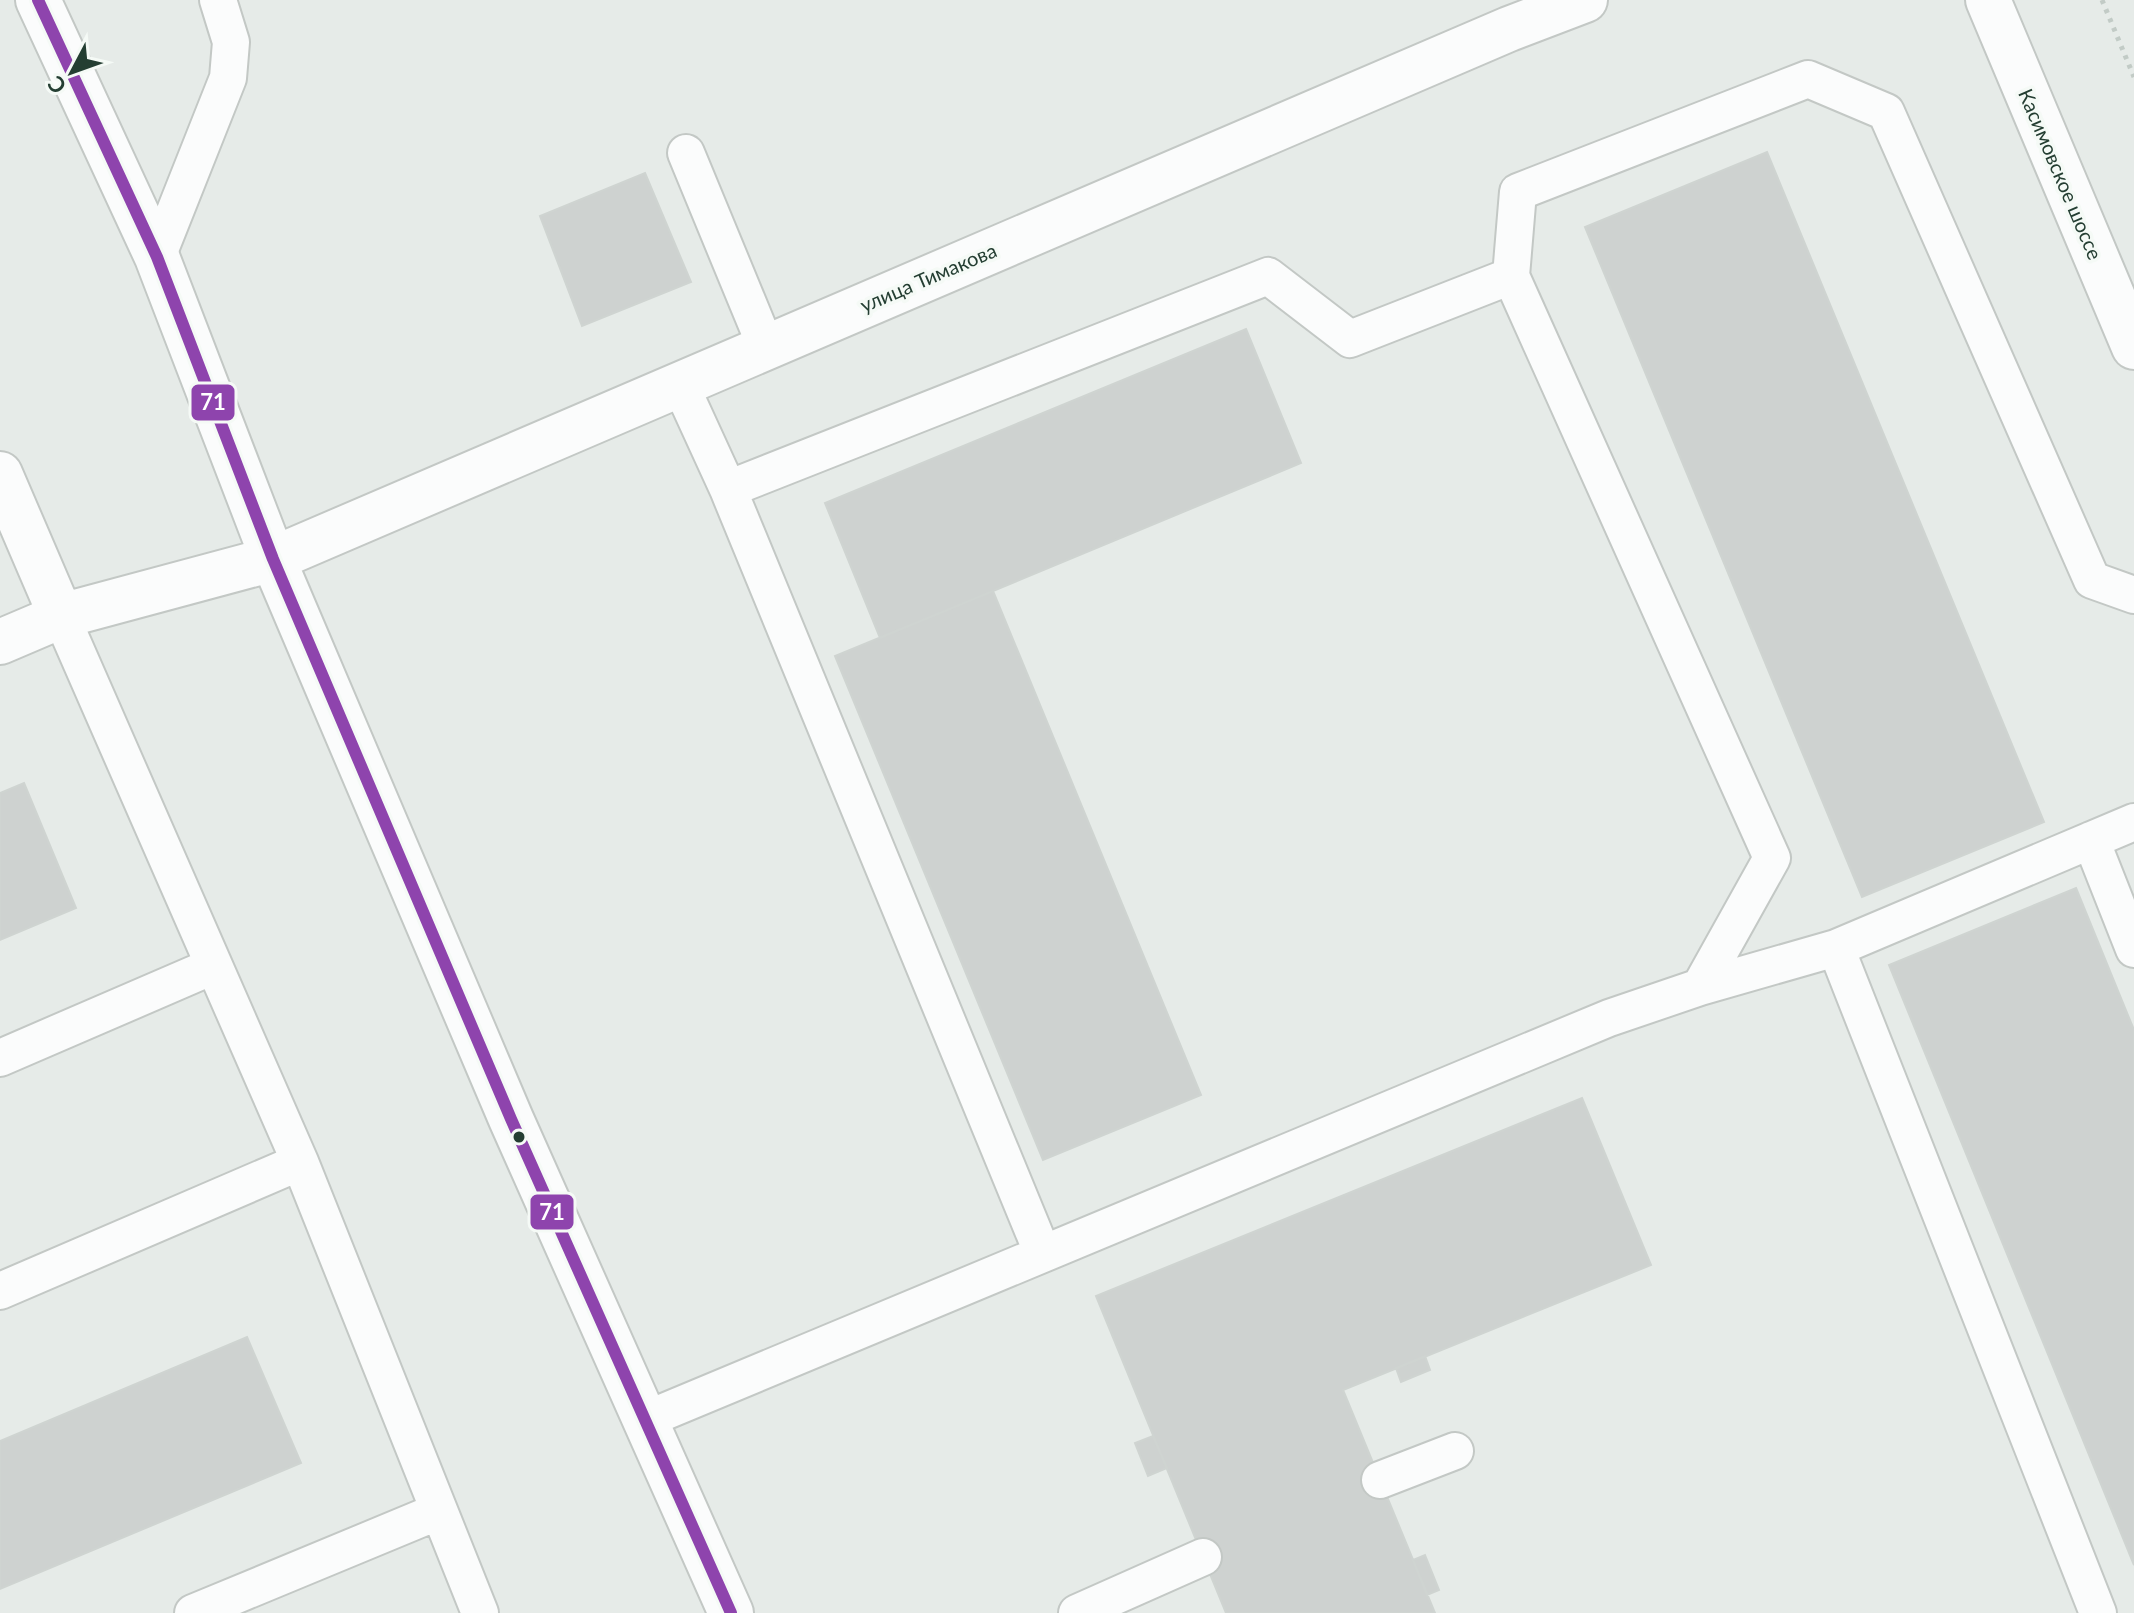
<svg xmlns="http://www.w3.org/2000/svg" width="2134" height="1613" viewBox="0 0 2134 1613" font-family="Lato,sans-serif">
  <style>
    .building { fill: #ced2d0; stroke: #cfd4d1; stroke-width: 2 }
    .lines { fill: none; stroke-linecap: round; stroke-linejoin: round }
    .service-casing { stroke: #c3c8c5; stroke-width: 40 }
    .minor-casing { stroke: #c3c8c5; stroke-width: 48 }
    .tertiary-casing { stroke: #c3c8c5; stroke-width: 48 }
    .path { stroke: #c2cbc6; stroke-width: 5; stroke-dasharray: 4 6; stroke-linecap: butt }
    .service { stroke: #fbfcfc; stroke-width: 36 }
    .minor { stroke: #fbfcfc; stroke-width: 44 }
    .tertiary { stroke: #fbfcfc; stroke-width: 44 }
    .bus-1-casing { stroke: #f5faf6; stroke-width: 18 }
    .bus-1 { stroke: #8e44ad; stroke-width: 12 }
    .bus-dot { fill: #243e32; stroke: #f5faf6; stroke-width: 3 }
    .labels { text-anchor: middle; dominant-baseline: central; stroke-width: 7; stroke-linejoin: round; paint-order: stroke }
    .street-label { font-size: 20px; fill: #243e32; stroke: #f5faf6 }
    .line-badge { stroke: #f5faf6; stroke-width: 3 }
    .badge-label { font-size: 22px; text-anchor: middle; font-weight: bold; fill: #fff }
  </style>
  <rect width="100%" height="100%" fill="#e6ebe8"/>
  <!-- building -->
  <path class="building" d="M1767,152L2044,822L1862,897L1585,227Z
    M645,173L691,282L582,326L540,216Z
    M1246,329L1301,463L880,638L825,503Z
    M993,591L1201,1095L1043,1160L835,656Z
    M24,783L76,908L0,940V793Z
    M2076,888L2134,1030V1565L1889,965Z
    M1582,1098L1651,1265L1343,1390L1435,1613H1226L1096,1296Z
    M247,1337L301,1463L0,1589V1441Z
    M1425,1356L1430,1370L1401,1382L1396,1368Z
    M1153,1436L1167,1468L1148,1476L1135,1443Z
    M1425,1555L1439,1590L1427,1595L1413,1560Z"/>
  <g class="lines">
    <!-- service casing -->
    <g class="service-casing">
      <path id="service" d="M686,153L766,347
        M157,257L228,78L231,42L218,0
        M679,382L728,489L1042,1252
        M728,489L1268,276L1350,339L1511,276
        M61,616L300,1162L480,1613
        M2091,840L2134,949
        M1700,987L1836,948
        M0,1058L213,966
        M0,1291L300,1162
        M647,1419L1609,1018L1700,987L1772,858L1511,276L1518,192L1808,79L1886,112L2092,580L2134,595
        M1380,1480L1455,1451
        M193,1613L439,1511
        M1077,1613L1203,1557
        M2098,1613L1836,948L2134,822"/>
    </g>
    <!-- minor casing -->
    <g class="minor-casing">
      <path id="minor" d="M1988,0L2134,347
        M0,474L61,616
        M0,642L61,616L273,559"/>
    </g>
    <!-- tertiary casing -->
    <g class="tertiary-casing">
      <path id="tertiary" d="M38,0L157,257L273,559L511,1119L731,1613
        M273,559L1509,29L1585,0"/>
    </g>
    <!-- path -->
    <path class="path" d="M2102,0L2134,77"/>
    <!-- service -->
    <use href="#service" class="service"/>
    <!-- minor -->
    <use href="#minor" class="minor"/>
    <!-- tertiary -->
    <use href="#tertiary" class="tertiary"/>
    <!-- bus-1 casing -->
    <g class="bus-1-casing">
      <path id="bus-1" d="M38,0L157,257L273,559L511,1119L731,1613"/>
    </g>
    <!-- bus-1 -->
    <use href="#bus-1" class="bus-1"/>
  </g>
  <!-- markers -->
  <circle class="bus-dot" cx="519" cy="1137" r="7"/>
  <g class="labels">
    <!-- street labels -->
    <g class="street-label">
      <text transform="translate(2061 174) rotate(67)">Касимовское шоссе</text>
      <text transform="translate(928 277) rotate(-23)">улица Тимакова</text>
    </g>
  </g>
  <g class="line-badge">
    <rect x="190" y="383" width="46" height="39" rx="8" fill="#8e44ad"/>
    <rect x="529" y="1193" width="46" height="38" rx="8" fill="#8e44ad"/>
  </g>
  <g class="badge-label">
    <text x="213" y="410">71</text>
    <text x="552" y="1220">71</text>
  </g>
  <!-- north arrow -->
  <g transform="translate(72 72) rotate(229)" stroke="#f5faf6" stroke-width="6" paint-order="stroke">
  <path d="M0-6L14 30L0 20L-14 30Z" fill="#243e32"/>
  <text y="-12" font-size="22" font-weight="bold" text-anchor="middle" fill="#243e32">С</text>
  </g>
</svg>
